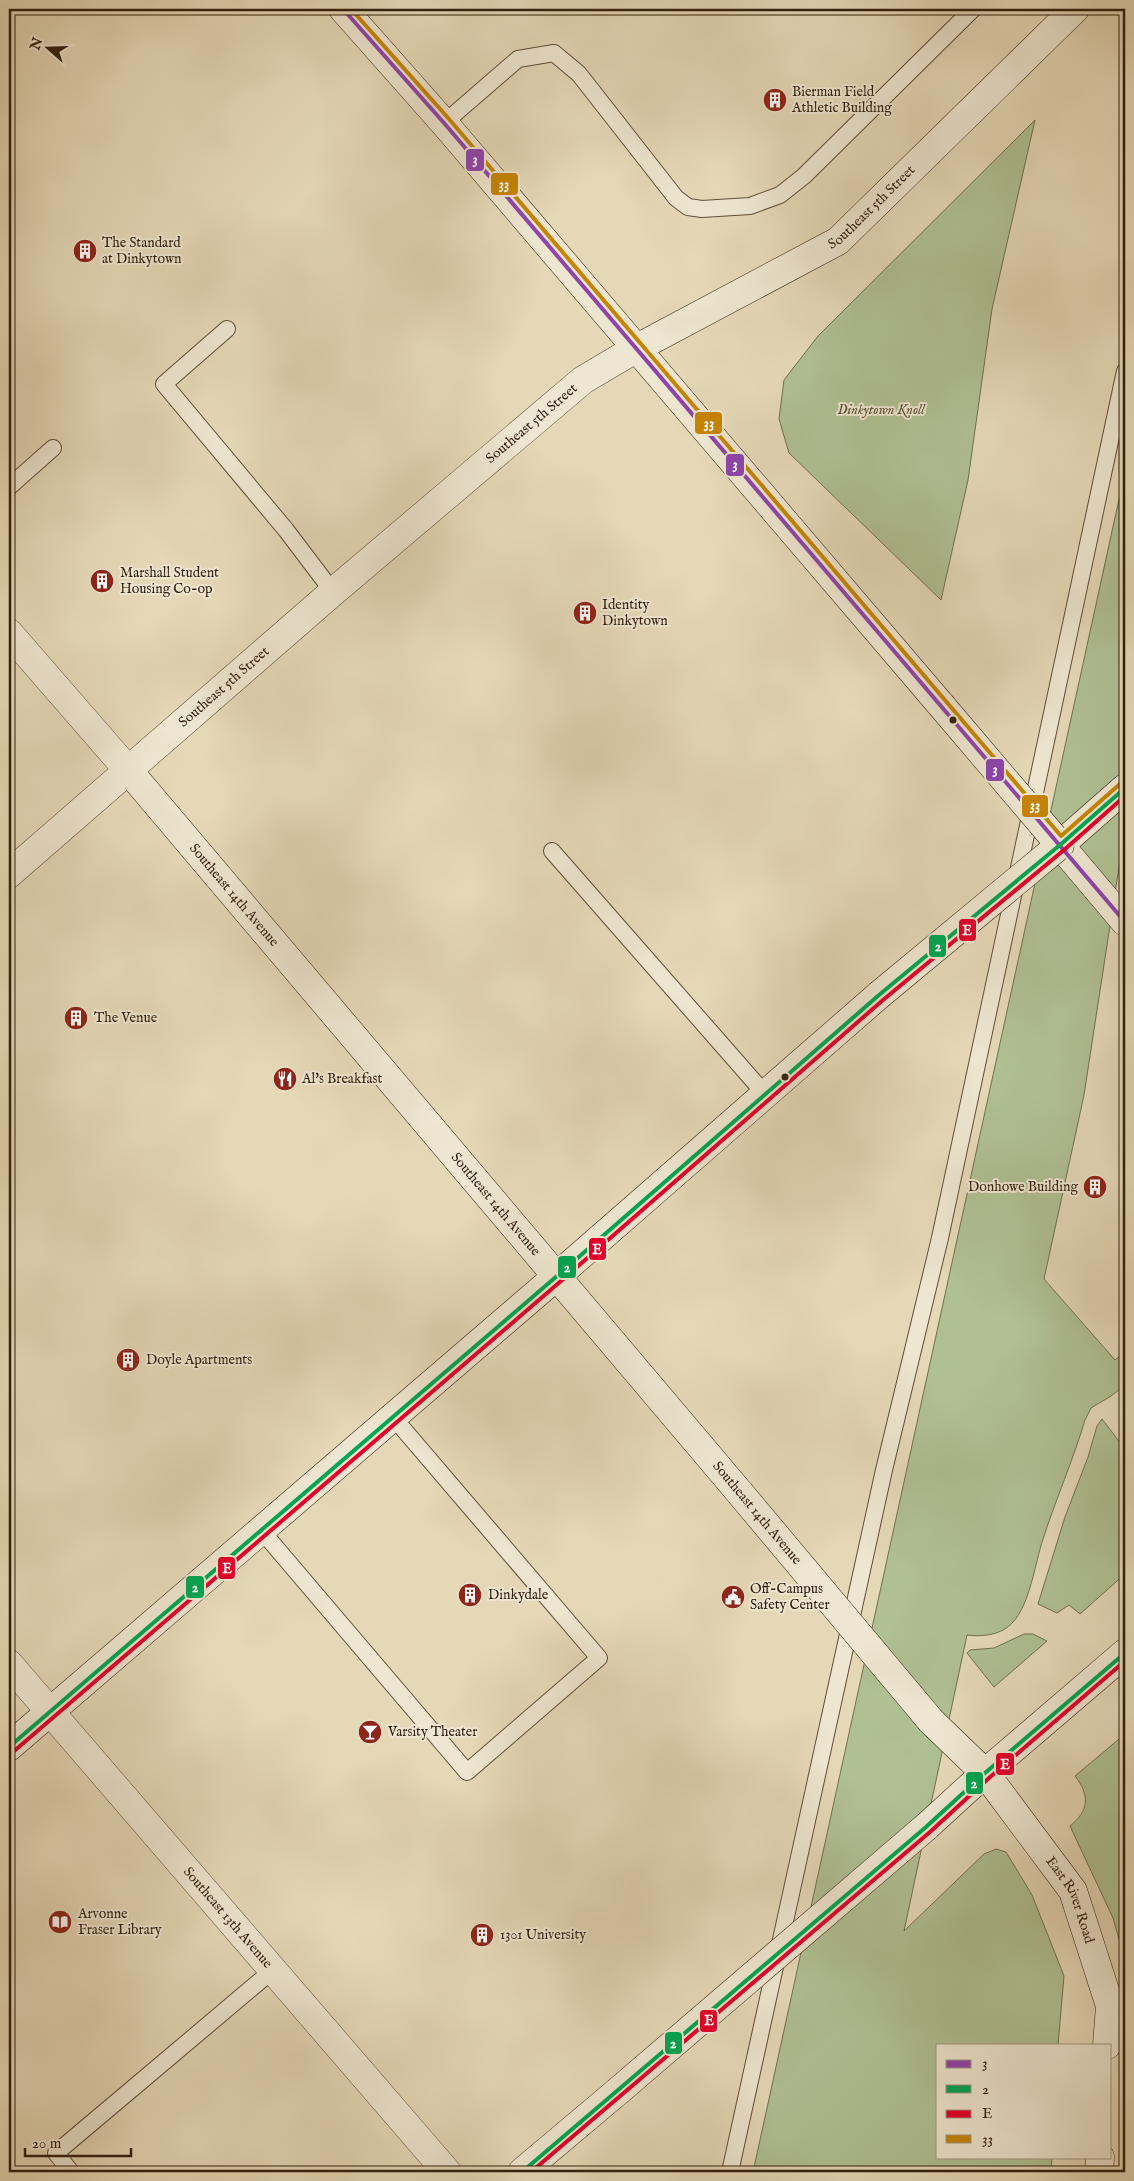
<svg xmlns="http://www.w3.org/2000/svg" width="1134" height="2181" viewBox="0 0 1134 2181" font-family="'IM FELL English',serif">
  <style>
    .green { fill: #afc093; stroke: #717050 }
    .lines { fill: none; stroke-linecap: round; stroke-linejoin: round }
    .lane-casing { stroke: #604d38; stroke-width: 18 }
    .street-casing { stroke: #604d38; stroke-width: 29 }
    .secondary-casing { stroke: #331f0d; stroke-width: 29 }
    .lane { stroke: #eee6d0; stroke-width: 16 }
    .street { stroke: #eee6d0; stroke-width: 28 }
    .secondary { stroke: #eee6d0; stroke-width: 28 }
    .secondary-bridge-casing { stroke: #331f0d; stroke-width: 29; stroke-linecap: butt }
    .secondary-bridge { stroke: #eee6d0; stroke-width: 28 }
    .bus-1-casing { stroke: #eee6d0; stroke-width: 8 }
    .bus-2-casing { stroke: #eee6d0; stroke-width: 8 }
    .bus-3-casing { stroke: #eee6d0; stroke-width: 8 }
    .bus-4-casing { stroke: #eee6d0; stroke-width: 8 }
    .bus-1 { stroke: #8e44ad; stroke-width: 4 }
    .bus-2 { stroke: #00a651; stroke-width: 4 }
    .bus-3 { stroke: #e4002b; stroke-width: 4 }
    .bus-4 { stroke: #c68403; stroke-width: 4 }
    .bus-dot { fill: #331f0d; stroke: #eee6d0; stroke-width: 2 }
    .labels { text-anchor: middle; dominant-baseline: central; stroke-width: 4; stroke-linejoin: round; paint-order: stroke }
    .poi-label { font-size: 14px; fill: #331f0d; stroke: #eee6d0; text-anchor: start }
    .street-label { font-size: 14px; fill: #331f0d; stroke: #eee6d0 }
    .park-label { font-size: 14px; font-style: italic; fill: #584f35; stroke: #eee6d0 }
    .line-badge { stroke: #eee6d0; stroke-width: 2 }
    .badge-label { font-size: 14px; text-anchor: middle; font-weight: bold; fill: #fff }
  </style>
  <rect width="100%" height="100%" fill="#e5d8b7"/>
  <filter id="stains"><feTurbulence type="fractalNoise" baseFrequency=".004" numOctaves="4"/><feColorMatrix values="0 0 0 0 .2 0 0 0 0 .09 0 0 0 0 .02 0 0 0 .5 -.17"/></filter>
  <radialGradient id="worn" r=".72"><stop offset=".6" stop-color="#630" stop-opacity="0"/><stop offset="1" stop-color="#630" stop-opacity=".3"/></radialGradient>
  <!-- green -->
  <path class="green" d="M1035,120L992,309L968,480L941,600L789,453L779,419L784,380L818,336Z
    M1125,472V828L1084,1095L1044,1279L1115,1360L1125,1352V1385L1111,1396L1091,1408L1085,1420C1073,1460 1056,1499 1043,1539C1035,1563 1030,1604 1013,1622C1002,1635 983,1637 967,1635L904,1931L984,1854L996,1849L1006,1852L1032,1895L1064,1976L1058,2045H938V2157H1052L1051,2172H753Z
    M1102,1419L1125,1449V1574L1080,1614L1069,1605L1057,1613L1038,1604L1065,1517L1088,1457L1097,1426Z
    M1024,1634H1033L1047,1641L994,1687L967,1653L970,1650L994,1648Z
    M1125,1734V1960L1113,1918L1070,1826C1089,1811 1090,1795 1075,1776Z"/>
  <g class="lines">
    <!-- lane casing -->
    <g class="lane-casing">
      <path id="lane" d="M444,123L518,59L554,53L579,74L676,198L688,207L702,209L750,206L780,195L804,176L973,9
        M227,329L164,384L286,530L333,592
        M9,487L53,448
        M552,851L765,1094
        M261,1530L467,1772L599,1658L393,1417
        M71,2172L56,2153L273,1970
        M730,2172L884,1470L940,1238L1125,371"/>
    </g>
    <!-- street casing -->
    <g class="street-casing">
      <g id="street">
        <path d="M9,633L128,770"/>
        <path id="s1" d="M9,874L333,592L583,380L637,348"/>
        <path id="s2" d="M9,1664L447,2172"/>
      </g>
    </g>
    <!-- secondary casing -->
    <g class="secondary-casing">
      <g id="secondary">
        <path d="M343,9L444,123L941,705"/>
        <path id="s3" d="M637,348L838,241L1075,9"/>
        <path id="s4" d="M128,770L740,1493"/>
        <path d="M1125,788L1060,845L1125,922"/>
        <path id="s5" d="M931,1721L985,1773L1073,1891L1110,2006L1107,2045"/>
        <path d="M9,1747L557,1276L879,995"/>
        <path d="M926,1827L985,1773L1125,1653"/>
        <path d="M522,2172L617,2092"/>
        <path d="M1099,2172L1100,2157"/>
      </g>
    </g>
    <!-- lane -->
    <use href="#lane" class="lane"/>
    <!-- street -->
    <use href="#street" class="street"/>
    <!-- secondary -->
    <use href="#secondary" class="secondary"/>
    <!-- secondary-bridge casing -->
    <g class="secondary-bridge-casing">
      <path id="secondary-bridge" d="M879,995L1060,845L941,705
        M740,1493L931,1721
        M617,2092L926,1827"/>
    </g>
    <!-- secondary-bridge -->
    <use href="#secondary-bridge" class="secondary-bridge"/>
    <!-- bus-1 casing -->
    <g class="bus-1-casing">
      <path id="bus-1" d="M343,9L444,123L1125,922"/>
    </g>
    <!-- bus-2 casing -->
    <g class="bus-2-casing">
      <path id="bus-2" d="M9,1747L557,1276L879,995L1060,845L1125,788
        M522,2172L926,1827L985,1773L1125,1653"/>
    </g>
    <!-- bus-3 casing -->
    <g class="bus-3-casing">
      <path id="bus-3" d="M13,1752L561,1281L883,1000L1064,850L1125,796
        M531,2172L930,1832L989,1778L1125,1661"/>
    </g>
    <!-- bus-4 casing -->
    <g class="bus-4-casing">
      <path id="bus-4" d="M351,9L449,119L1061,836L1121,783"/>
    </g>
    <!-- bus-1 -->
    <use href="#bus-1" class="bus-1"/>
    <!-- bus-2 -->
    <use href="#bus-2" class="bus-2"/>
    <!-- bus-3 -->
    <use href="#bus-3" class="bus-3"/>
    <!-- bus-4 -->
    <use href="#bus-4" class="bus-4"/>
  </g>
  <!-- icons -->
  <defs>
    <g id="building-disc" transform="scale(1.25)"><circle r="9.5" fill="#8f2418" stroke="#eee6d0"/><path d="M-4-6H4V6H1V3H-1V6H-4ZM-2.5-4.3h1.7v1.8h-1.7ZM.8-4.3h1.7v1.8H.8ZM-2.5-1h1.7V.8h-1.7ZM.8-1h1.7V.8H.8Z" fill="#fff"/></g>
    <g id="restaurant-disc" transform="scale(1.25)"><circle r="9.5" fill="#8f2418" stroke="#eee6d0"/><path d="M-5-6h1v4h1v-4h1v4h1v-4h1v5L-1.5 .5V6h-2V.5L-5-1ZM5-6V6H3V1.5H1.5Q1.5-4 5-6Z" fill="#fff"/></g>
    <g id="civic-disc" transform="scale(1.25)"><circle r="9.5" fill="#8f2418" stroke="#eee6d0"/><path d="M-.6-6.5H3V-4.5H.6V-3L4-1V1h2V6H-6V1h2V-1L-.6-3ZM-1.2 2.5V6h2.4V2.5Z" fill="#fff"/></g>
    <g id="bar-disc" transform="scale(1.25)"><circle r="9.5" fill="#8f2418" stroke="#eee6d0"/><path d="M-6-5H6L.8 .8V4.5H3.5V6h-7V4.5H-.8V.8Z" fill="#fff"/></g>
    <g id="library-disc" transform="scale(1.25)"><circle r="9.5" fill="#8f2418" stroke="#eee6d0"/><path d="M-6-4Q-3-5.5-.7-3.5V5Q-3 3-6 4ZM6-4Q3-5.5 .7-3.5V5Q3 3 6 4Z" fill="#fff"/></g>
  </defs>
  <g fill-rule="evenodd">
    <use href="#building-disc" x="775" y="100"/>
    <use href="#building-disc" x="85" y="251"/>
    <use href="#building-disc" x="102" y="581"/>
    <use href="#building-disc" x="585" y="613"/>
    <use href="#building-disc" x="76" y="1018"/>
    <use href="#restaurant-disc" x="285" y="1079"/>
    <use href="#building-disc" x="1095" y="1187"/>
    <use href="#building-disc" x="128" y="1360"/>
    <use href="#building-disc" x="470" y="1595"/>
    <use href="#civic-disc" x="733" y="1597"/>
    <use href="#bar-disc" x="370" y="1732"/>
    <use href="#library-disc" x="60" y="1922"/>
    <use href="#building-disc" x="482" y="1935"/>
  </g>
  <!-- markers -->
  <g class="bus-dot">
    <circle cx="953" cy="720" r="4.5"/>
    <circle cx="785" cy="1077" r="4.5"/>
  </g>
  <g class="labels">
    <!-- poi labels -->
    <g class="poi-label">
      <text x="792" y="92">Bierman Field<tspan x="792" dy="16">Athletic Building</tspan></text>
      <text x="102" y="243">The Standard<tspan x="102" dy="16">at Dinkytown</tspan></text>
      <text x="120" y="573">Marshall Student<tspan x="120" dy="16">Housing Co-op</tspan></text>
      <text x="602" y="605">Identity<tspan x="602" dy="16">Dinkytown</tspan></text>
      <text x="94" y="1018">The Venue</text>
      <text x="302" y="1079">Al's Breakfast</text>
      <text x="1078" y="1187" text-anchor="end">Donhowe Building</text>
      <text x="146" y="1360">Doyle Apartments</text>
      <text x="750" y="1589">Off-Campus<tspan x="750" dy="16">Safety Center</tspan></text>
      <text x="488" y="1595">Dinkydale</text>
      <text x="388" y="1732">Varsity Theater</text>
      <text x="78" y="1914">Arvonne<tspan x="78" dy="16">Fraser Library</tspan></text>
      <text x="500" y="1935">1301 University</text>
    </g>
    <!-- street labels -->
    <g class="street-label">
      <text stroke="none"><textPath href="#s3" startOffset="275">Southeast 5th Street</textPath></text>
      <text stroke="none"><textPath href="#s1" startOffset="690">Southeast 5th Street</textPath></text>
      <text stroke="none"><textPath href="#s1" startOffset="285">Southeast 5th Street</textPath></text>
      <text stroke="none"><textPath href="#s4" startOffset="164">Southeast 14th Avenue</textPath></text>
      <text stroke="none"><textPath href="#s4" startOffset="569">Southeast 14th Avenue</textPath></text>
      <text transform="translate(757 1513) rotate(50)">Southeast 14th Avenue</text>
      <text stroke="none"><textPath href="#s5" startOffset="229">East River Road</textPath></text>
      <text stroke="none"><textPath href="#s2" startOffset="335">Southeast 13th Avenue</textPath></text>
    </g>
    <!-- park labels -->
    <g class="park-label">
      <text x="881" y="410">Dinkytown Knoll</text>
    </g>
  </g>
  <g class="line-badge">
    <rect x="465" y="148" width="20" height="24" rx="5" fill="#8e44ad"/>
    <rect x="490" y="172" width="29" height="24" rx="5" fill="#c68403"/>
    <rect x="694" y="411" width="29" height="24" rx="5" fill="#c68403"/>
    <rect x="725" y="453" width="20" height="24" rx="5" fill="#8e44ad"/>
    <rect x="985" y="758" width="20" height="24" rx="5" fill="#8e44ad"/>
    <rect x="1021" y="794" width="28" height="24" rx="5" fill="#c68403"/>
    <rect x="958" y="918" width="19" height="24" rx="5" fill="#e4002b"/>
    <rect x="928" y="934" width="19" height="24" rx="5" fill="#00a651"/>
    <rect x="588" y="1237" width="19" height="24" rx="5" fill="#e4002b"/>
    <rect x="557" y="1255" width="20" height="24" rx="5" fill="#00a651"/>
    <rect x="217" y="1556" width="19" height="24" rx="5" fill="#e4002b"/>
    <rect x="185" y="1575" width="20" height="24" rx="5" fill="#00a651"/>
    <rect x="995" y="1752" width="20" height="24" rx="5" fill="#e4002b"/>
    <rect x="965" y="1771" width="19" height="24" rx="5" fill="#00a651"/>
    <rect x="699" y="2009" width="19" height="24" rx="5" fill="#e4002b"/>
    <rect x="664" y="2031" width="19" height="24" rx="5" fill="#00a651"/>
  </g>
  <g class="badge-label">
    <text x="475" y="164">3</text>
    <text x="504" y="189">33</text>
    <text x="709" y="428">33</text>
    <text x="735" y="469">3</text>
    <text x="995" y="774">3</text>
    <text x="1035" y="810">33</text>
    <text x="967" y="935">E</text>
    <text x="938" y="951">2</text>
    <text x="597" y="1254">E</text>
    <text x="567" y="1272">2</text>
    <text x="227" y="1573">E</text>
    <text x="195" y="1592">2</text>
    <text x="1005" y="1769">E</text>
    <text x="974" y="1788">2</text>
    <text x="709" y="2025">E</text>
    <text x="673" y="2048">2</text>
  </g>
  <!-- margin -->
  <rect width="1134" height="2181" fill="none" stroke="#e5d8b7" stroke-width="30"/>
  <rect x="10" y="10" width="1114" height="2161" fill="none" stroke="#331f0d" stroke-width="2.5"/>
  <rect x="15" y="15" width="1104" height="2151" fill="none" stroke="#331f0d"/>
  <!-- legend -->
  <rect x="936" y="2044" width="175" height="115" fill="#eee6d0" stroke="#a39682"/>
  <rect x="946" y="2060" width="25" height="8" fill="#8e44ad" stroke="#a39682"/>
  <text x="982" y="2068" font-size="15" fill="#331f0d">3</text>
  <rect x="946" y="2085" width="25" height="8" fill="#00a651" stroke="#a39682"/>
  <text x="982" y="2094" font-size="15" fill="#331f0d">2</text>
  <rect x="946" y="2110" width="25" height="8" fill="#e4002b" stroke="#a39682"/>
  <text x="982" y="2118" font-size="15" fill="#331f0d">E</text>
  <rect x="946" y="2135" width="25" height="8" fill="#c68403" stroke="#a39682"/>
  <text x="982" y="2144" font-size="15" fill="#331f0d">33</text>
  <!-- north arrow -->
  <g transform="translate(48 48) rotate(290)" stroke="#eee6d0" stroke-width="4" paint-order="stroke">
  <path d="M0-4L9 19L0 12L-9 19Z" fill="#331f0d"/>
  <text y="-8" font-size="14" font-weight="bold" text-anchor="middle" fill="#331f0d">N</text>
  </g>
  <!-- scale -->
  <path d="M25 2148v8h106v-8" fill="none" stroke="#331f0d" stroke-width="2.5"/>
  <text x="32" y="2148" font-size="15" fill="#331f0d" stroke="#eee6d0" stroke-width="4" paint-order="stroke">20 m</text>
  <rect width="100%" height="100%" filter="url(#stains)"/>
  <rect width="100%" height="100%" fill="url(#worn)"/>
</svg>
